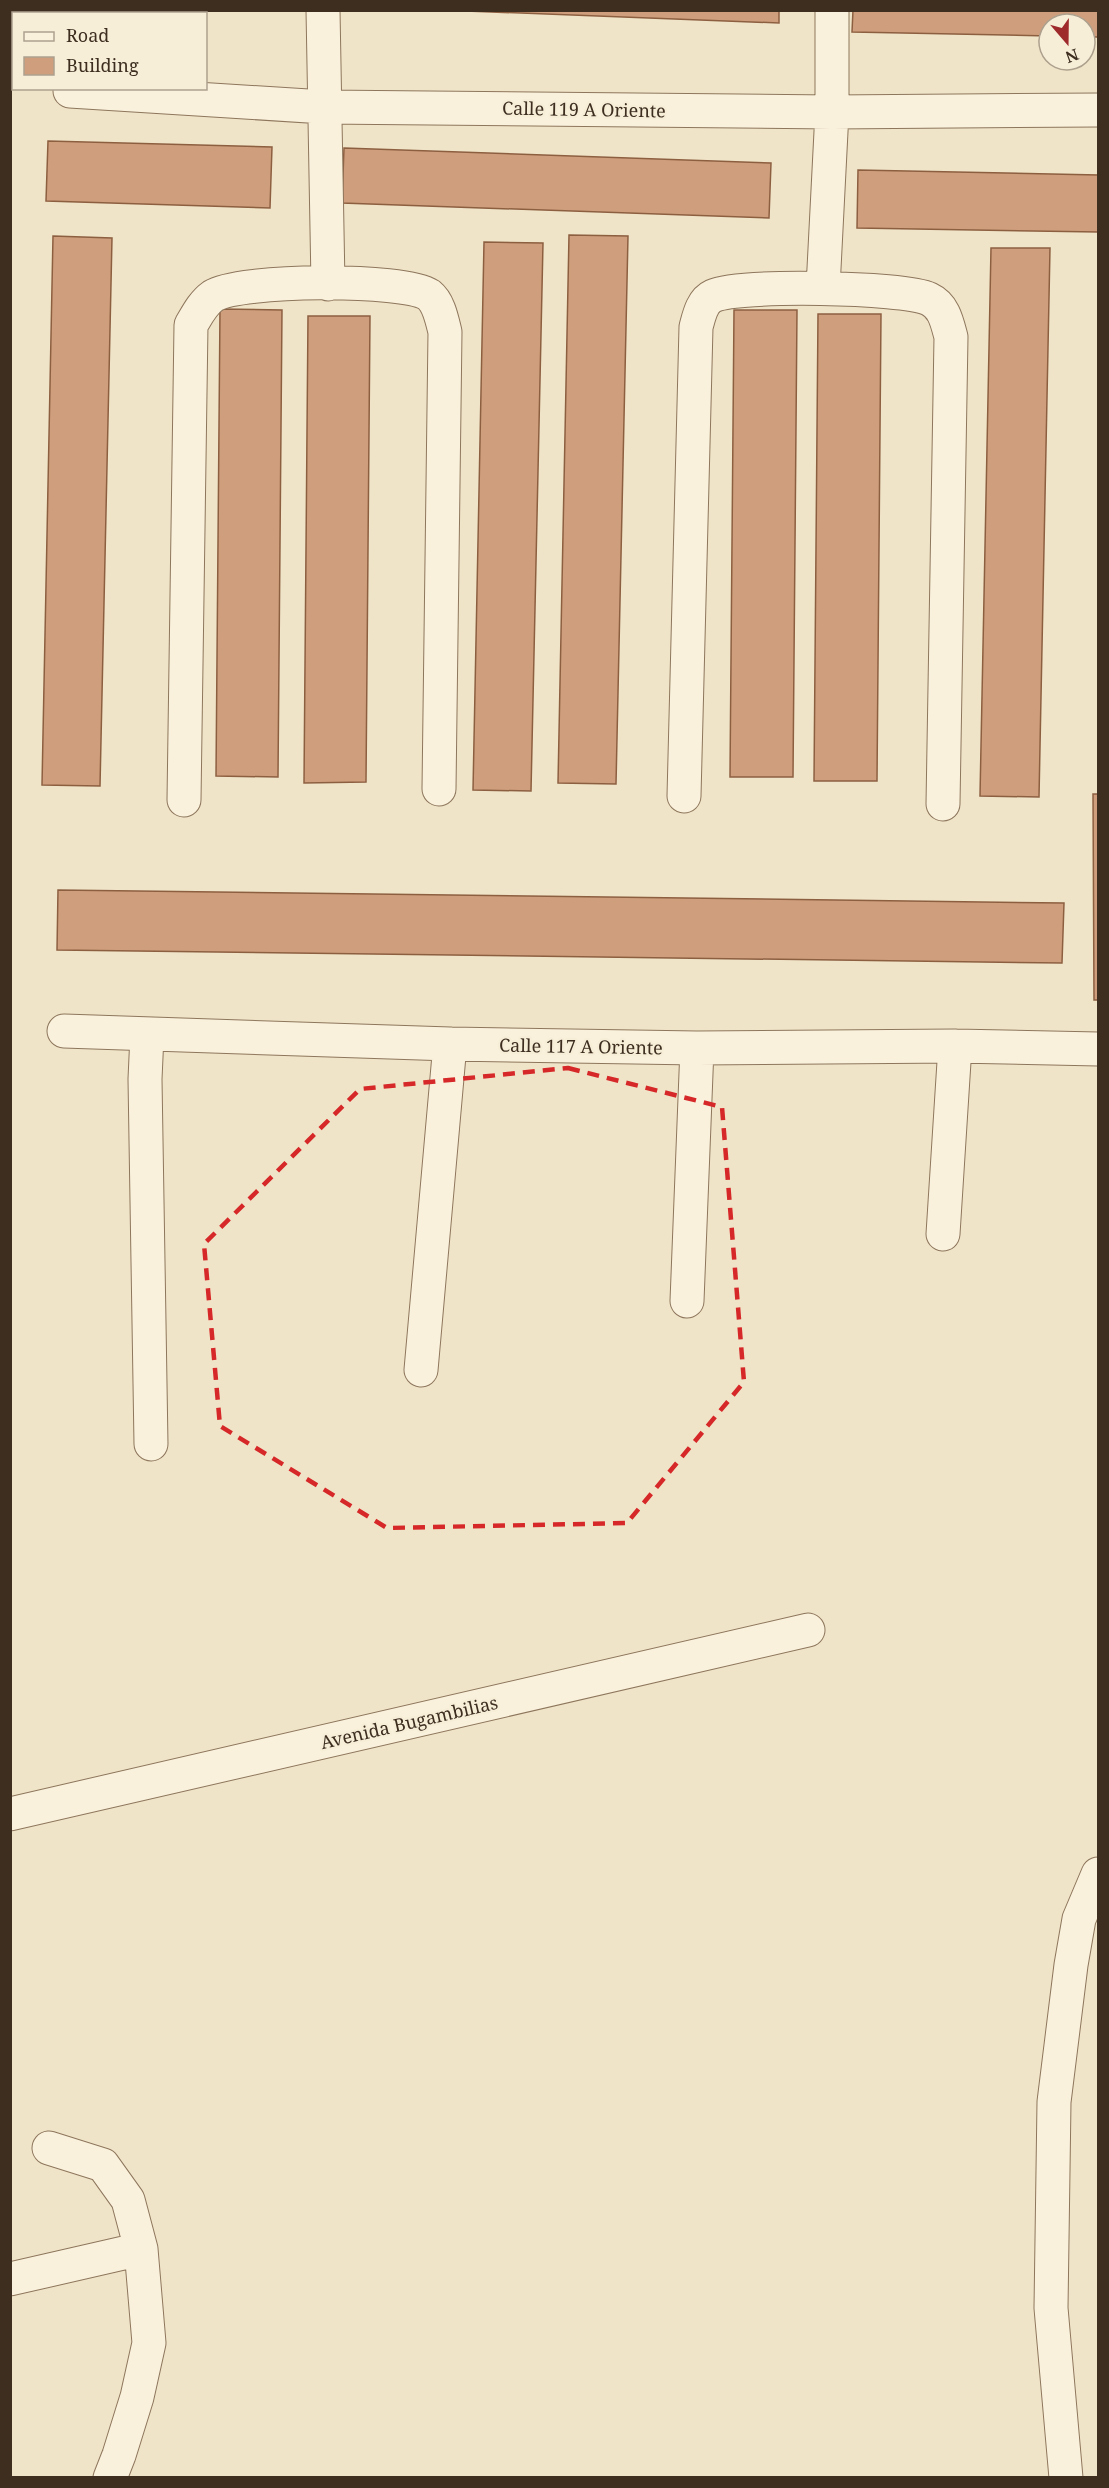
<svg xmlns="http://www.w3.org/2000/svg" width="1109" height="2488" viewBox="0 0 1109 2488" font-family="'Noto Serif',serif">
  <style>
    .building { fill: #cf9f7d; stroke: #8d5f41; stroke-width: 1.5 }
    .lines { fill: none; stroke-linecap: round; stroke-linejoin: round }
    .minor-casing { stroke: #8d765c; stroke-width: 35 }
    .minor { stroke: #faf1dc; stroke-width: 33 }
    .marked { fill: none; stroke: #d62828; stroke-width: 4.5; stroke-dasharray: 12 8; stroke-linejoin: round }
    .labels { text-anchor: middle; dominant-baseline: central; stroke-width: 4.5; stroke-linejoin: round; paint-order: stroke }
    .street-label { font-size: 18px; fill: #3d2e20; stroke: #f7eed8 }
  </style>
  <rect width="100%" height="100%" fill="#f0e4c8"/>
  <!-- building -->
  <path class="building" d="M440,10H779V23Z
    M853,10H1098V37H1085V24H1049V36L852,32Z
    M48,141L272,147L270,208L46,201Z
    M344,148L771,163L769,218L342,203Z
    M858,170L1098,175V232L857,228Z
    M569,235L628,236L616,784L558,783Z
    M53,236L112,238L100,786L42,785Z
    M484,242L543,243L531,791L473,790Z
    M991,248H1050L1039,797L980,796Z
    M220,309L282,310L278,777L216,776Z
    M734,310H797L793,777H730Z
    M818,314H881L877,781H814Z
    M308,316H370L366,782L304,783Z
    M1093,794H1098V1000H1094Z
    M58,890L1064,903L1062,963L57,950Z"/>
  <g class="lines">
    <!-- minor casing -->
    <g class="minor-casing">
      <path id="minor" d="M323,10L328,284
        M70,91L324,107L832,112L1098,110
        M823,288L832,112V10
        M684,796L696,327C699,316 702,301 713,296C738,284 903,287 929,299C944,306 947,322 951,337L943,804
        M184,800L191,325C197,315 203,303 213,296C239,279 404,278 429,295C439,303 442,320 445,332L439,789
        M64,1031L450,1044L697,1048L955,1046L1098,1049
        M147,1035L145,1079L151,1444
        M943,1234L955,1046
        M687,1301L697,1048
        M421,1370L450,1044
        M10,1814L808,1630
        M49,2148L103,2165L128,2200L141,2249L149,2343L137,2397L119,2455L110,2478
        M10,2279L141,2249
        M1066,2478L1051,2308L1054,2102L1071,1965L1079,1919L1098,1874"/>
    </g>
    <!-- minor -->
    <use href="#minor" class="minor"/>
  </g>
  <!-- marked area -->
  <path class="marked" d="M568,1068L722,1107L744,1382L627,1523L387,1528L220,1426L204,1244L360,1089Z"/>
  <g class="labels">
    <!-- street labels -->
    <g class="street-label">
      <text transform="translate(584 109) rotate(1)">Calle 119 A Oriente</text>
      <text transform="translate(581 1046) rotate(1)">Calle 117 A Oriente</text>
      <text transform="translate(409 1722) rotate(-13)">Avenida Bugambilias</text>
    </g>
  </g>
  <!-- border -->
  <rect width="1109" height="2488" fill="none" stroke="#3d2e20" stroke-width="24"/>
  <!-- legend -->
  <rect x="12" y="12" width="195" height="78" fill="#f7eed8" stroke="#ada18e" stroke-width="1.5"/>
  <rect x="24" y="32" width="30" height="9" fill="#faf1dc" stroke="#ada18e" stroke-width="1.5"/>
  <text x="66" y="42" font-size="18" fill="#3d2e20">Road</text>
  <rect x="24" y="57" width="30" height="18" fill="#cf9f7d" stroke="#ada18e" stroke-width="1.5"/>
  <text x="66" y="72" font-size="18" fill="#3d2e20">Building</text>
  <!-- north arrow -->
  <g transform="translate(1067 42) rotate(160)"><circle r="28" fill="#f7eed8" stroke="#ada18e" stroke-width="1.5"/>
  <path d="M0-4.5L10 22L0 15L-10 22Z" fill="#9e2a2b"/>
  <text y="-9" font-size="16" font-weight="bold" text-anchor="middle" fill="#3d2e20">N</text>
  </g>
</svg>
